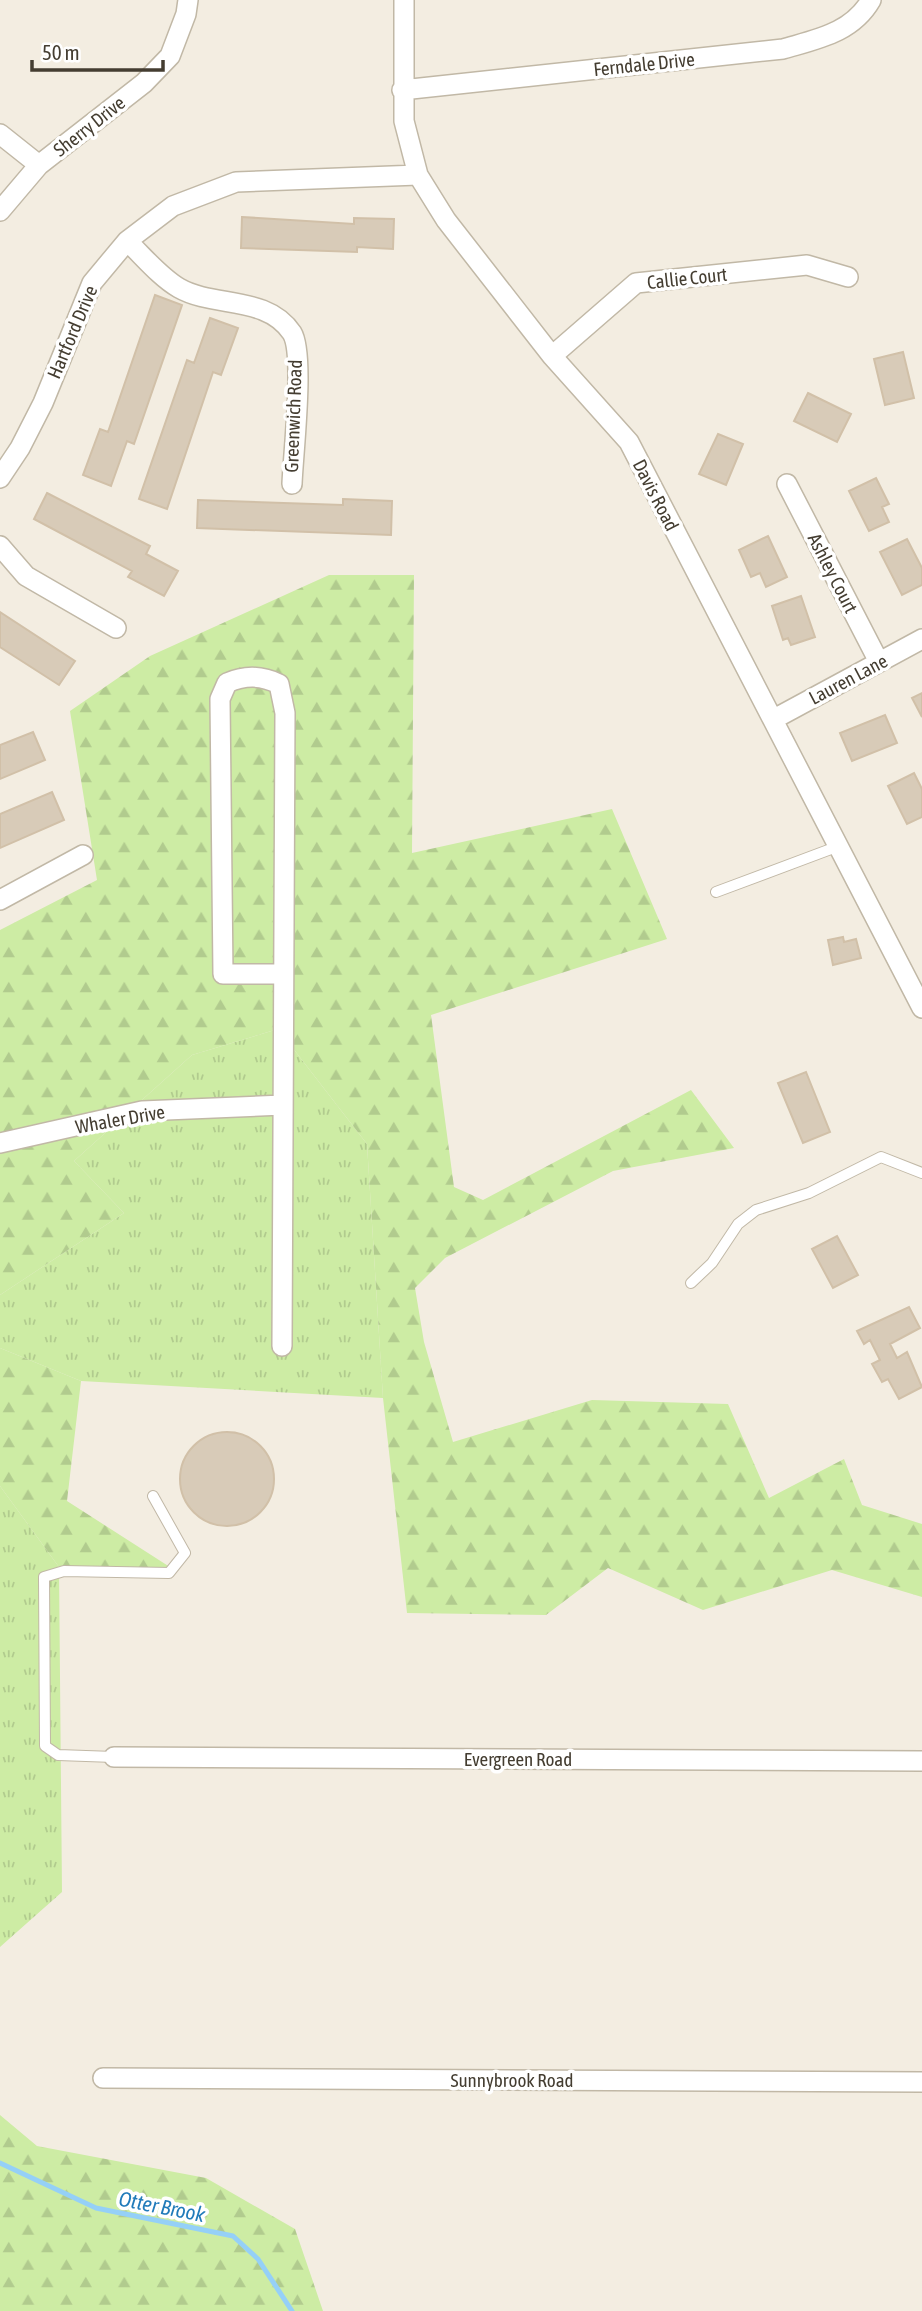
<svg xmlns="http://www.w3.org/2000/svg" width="922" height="2311" viewBox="0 0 922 2311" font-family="'Asap Condensed',sans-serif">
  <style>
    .grass { fill: url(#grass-tufts) }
    .forest { fill: url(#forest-firs) }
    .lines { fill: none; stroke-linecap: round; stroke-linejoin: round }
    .stream { stroke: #95d0f7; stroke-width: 5 }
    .building { fill: #d8cbb8; stroke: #d1c0a8; stroke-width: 2 }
    .service-casing { stroke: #c1b8a6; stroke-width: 12 }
    .minor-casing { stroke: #c1b8a6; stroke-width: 22 }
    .service { stroke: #fff; stroke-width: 10 }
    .minor { stroke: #fff; stroke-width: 19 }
    .labels { text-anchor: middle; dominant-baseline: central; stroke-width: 7; stroke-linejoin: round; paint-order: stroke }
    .street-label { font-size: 19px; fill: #443d31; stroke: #fff }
    .water-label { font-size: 21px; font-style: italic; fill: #217bba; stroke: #fff }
  </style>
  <defs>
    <pattern id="grass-tufts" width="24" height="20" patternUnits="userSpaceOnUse" patternTransform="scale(1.75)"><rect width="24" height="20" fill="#cdeca4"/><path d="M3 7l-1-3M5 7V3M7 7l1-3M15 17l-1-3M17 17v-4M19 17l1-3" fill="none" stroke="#b1cb8e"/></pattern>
    <pattern id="forest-firs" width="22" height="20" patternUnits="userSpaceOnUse" patternTransform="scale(1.75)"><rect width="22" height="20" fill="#cdeca4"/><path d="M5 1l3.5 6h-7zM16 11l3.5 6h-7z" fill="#b1cb8e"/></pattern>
  </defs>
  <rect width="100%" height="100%" fill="#f3ede1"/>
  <!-- grass -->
  <path class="grass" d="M278,1029L367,1144L383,1398L81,1381L0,1348V1295L124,1213L74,1161L192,1055Z
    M0,1486L59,1567L62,1892L0,1947Z"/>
  <!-- forest -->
  <path class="forest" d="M329,575H414L412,853L612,809L667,939L431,1015L454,1187L483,1200L691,1090L734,1148L613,1171L445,1258L415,1288L424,1342L453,1442L592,1400L728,1404L769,1498L844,1459L862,1505L922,1524V1597L832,1570L703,1610L608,1568L546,1615L407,1613L383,1398L367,1144L278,1029L192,1055L74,1161L124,1213L0,1295V930L97,880L70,711L150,656Z
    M0,1348L81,1381L67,1501L173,1569L59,1567L0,1486Z
    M0,2115L37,2146L206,2178L295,2229L323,2311H0Z"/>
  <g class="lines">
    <!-- stream -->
    <path class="stream" d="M0,2163L96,2208L233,2236L258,2259L292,2311"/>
  </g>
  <!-- building -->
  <path class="building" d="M242,217L354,224V218L394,219L393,249L357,247V252L241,248Z
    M155,295L182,305L134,444L127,441L111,486L83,475L100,429L108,432Z
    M210,318L238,328L221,375L213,372L167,509L139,499L187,360L194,363Z
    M903,352L914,398L885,405L874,359Z
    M808,393L851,414L837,442L794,421Z
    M718,434L743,444L726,485L699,474Z
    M876,478L889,504L882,507L889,522L869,531L849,491Z
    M47,493L150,546L146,554L178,571L164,596L128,577L132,571L34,519Z
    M343,499L392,501L391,535L197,528L198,500L343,505Z
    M768,536L787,577L766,587L760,573L751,577L739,550Z
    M907,539L922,568V585L902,595L880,552Z
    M801,596L815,637L791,645L788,638L783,640L772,606Z
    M0,612L75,661L59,685L0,647Z
    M922,693V717L912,698Z
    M885,715L897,743L852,761L840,733Z
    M33,732L45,760L0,779V745Z
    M914,773L922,789V817L907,824L888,786Z
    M52,792L64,820L0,848V814Z
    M843,937L844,942L856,939L861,958L833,965L828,940Z
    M806,1072L830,1132L803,1143L778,1083Z
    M837,1236L858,1275L833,1288L812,1249Z
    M909,1307L920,1328L890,1344L897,1358L907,1352L922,1387L899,1399L888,1379L882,1382L872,1364L880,1360L870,1340L864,1344L857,1331Z
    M180 1479a47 47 0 1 1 94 0a47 47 0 1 1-94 0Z"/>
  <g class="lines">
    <!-- service casing -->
    <g class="service-casing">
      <path id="service" d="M716,892L839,846
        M691,1283L712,1263L738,1224L756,1210L809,1193L881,1157L922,1173
        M114,1757L58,1755L45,1746L44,1577L64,1571L169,1573L185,1553L153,1496"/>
    </g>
    <!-- minor casing -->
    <g class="minor-casing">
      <path id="minor" d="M404,0V121L418,175L446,220L552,356L629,442L922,1008
        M402,90L783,49C817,39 852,33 871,0
        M0,134L39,165
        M0,211L39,165L144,83L170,56L186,14L188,0
        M127,241C143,256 160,277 179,288C214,308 267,295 292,333C305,354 293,455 292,484
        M552,356L636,283L807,265L848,277
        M0,478L20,448L43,403L92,283L127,241L173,206L236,182L418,175
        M787,484L879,662
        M0,546L26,576L116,628
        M774,719L922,639
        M0,900L83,855
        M0,1143L142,1111L283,1105
        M282,1346L285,713L279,684C261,675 245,675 227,683L220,699L223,974H283
        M114,1757L922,1761
        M103,2078L922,2082"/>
    </g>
    <!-- service -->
    <use href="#service" class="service"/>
    <!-- minor -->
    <use href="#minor" class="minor"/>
  </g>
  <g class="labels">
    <!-- street labels -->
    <g class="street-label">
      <text transform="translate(644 64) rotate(-6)">Ferndale Drive</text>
      <text transform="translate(89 126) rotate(-38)">Sherry Drive</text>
      <text transform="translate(687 278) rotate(-6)">Callie Court</text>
      <text transform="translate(72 332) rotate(-67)">Hartford Drive</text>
      <text transform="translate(293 416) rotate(-88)">Greenwich Road</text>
      <text transform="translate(656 495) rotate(63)">Davis Road</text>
      <text transform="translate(833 573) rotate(63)">Ashley Court</text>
      <text transform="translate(848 679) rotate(-28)">Lauren Lane</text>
      <text transform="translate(120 1119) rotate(-10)">Whaler Drive</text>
      <text x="518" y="1759">Evergreen Road</text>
      <text x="512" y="2080">Sunnybrook Road</text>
    </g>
    <!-- water labels -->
    <g class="water-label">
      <text transform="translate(162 2206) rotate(11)">Otter Brook</text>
    </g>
  </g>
  <!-- scale -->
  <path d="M32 60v10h131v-10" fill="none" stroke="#443d31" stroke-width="3.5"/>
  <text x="42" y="60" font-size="21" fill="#443d31" stroke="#ffffff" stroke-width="5" paint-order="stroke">50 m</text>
</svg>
